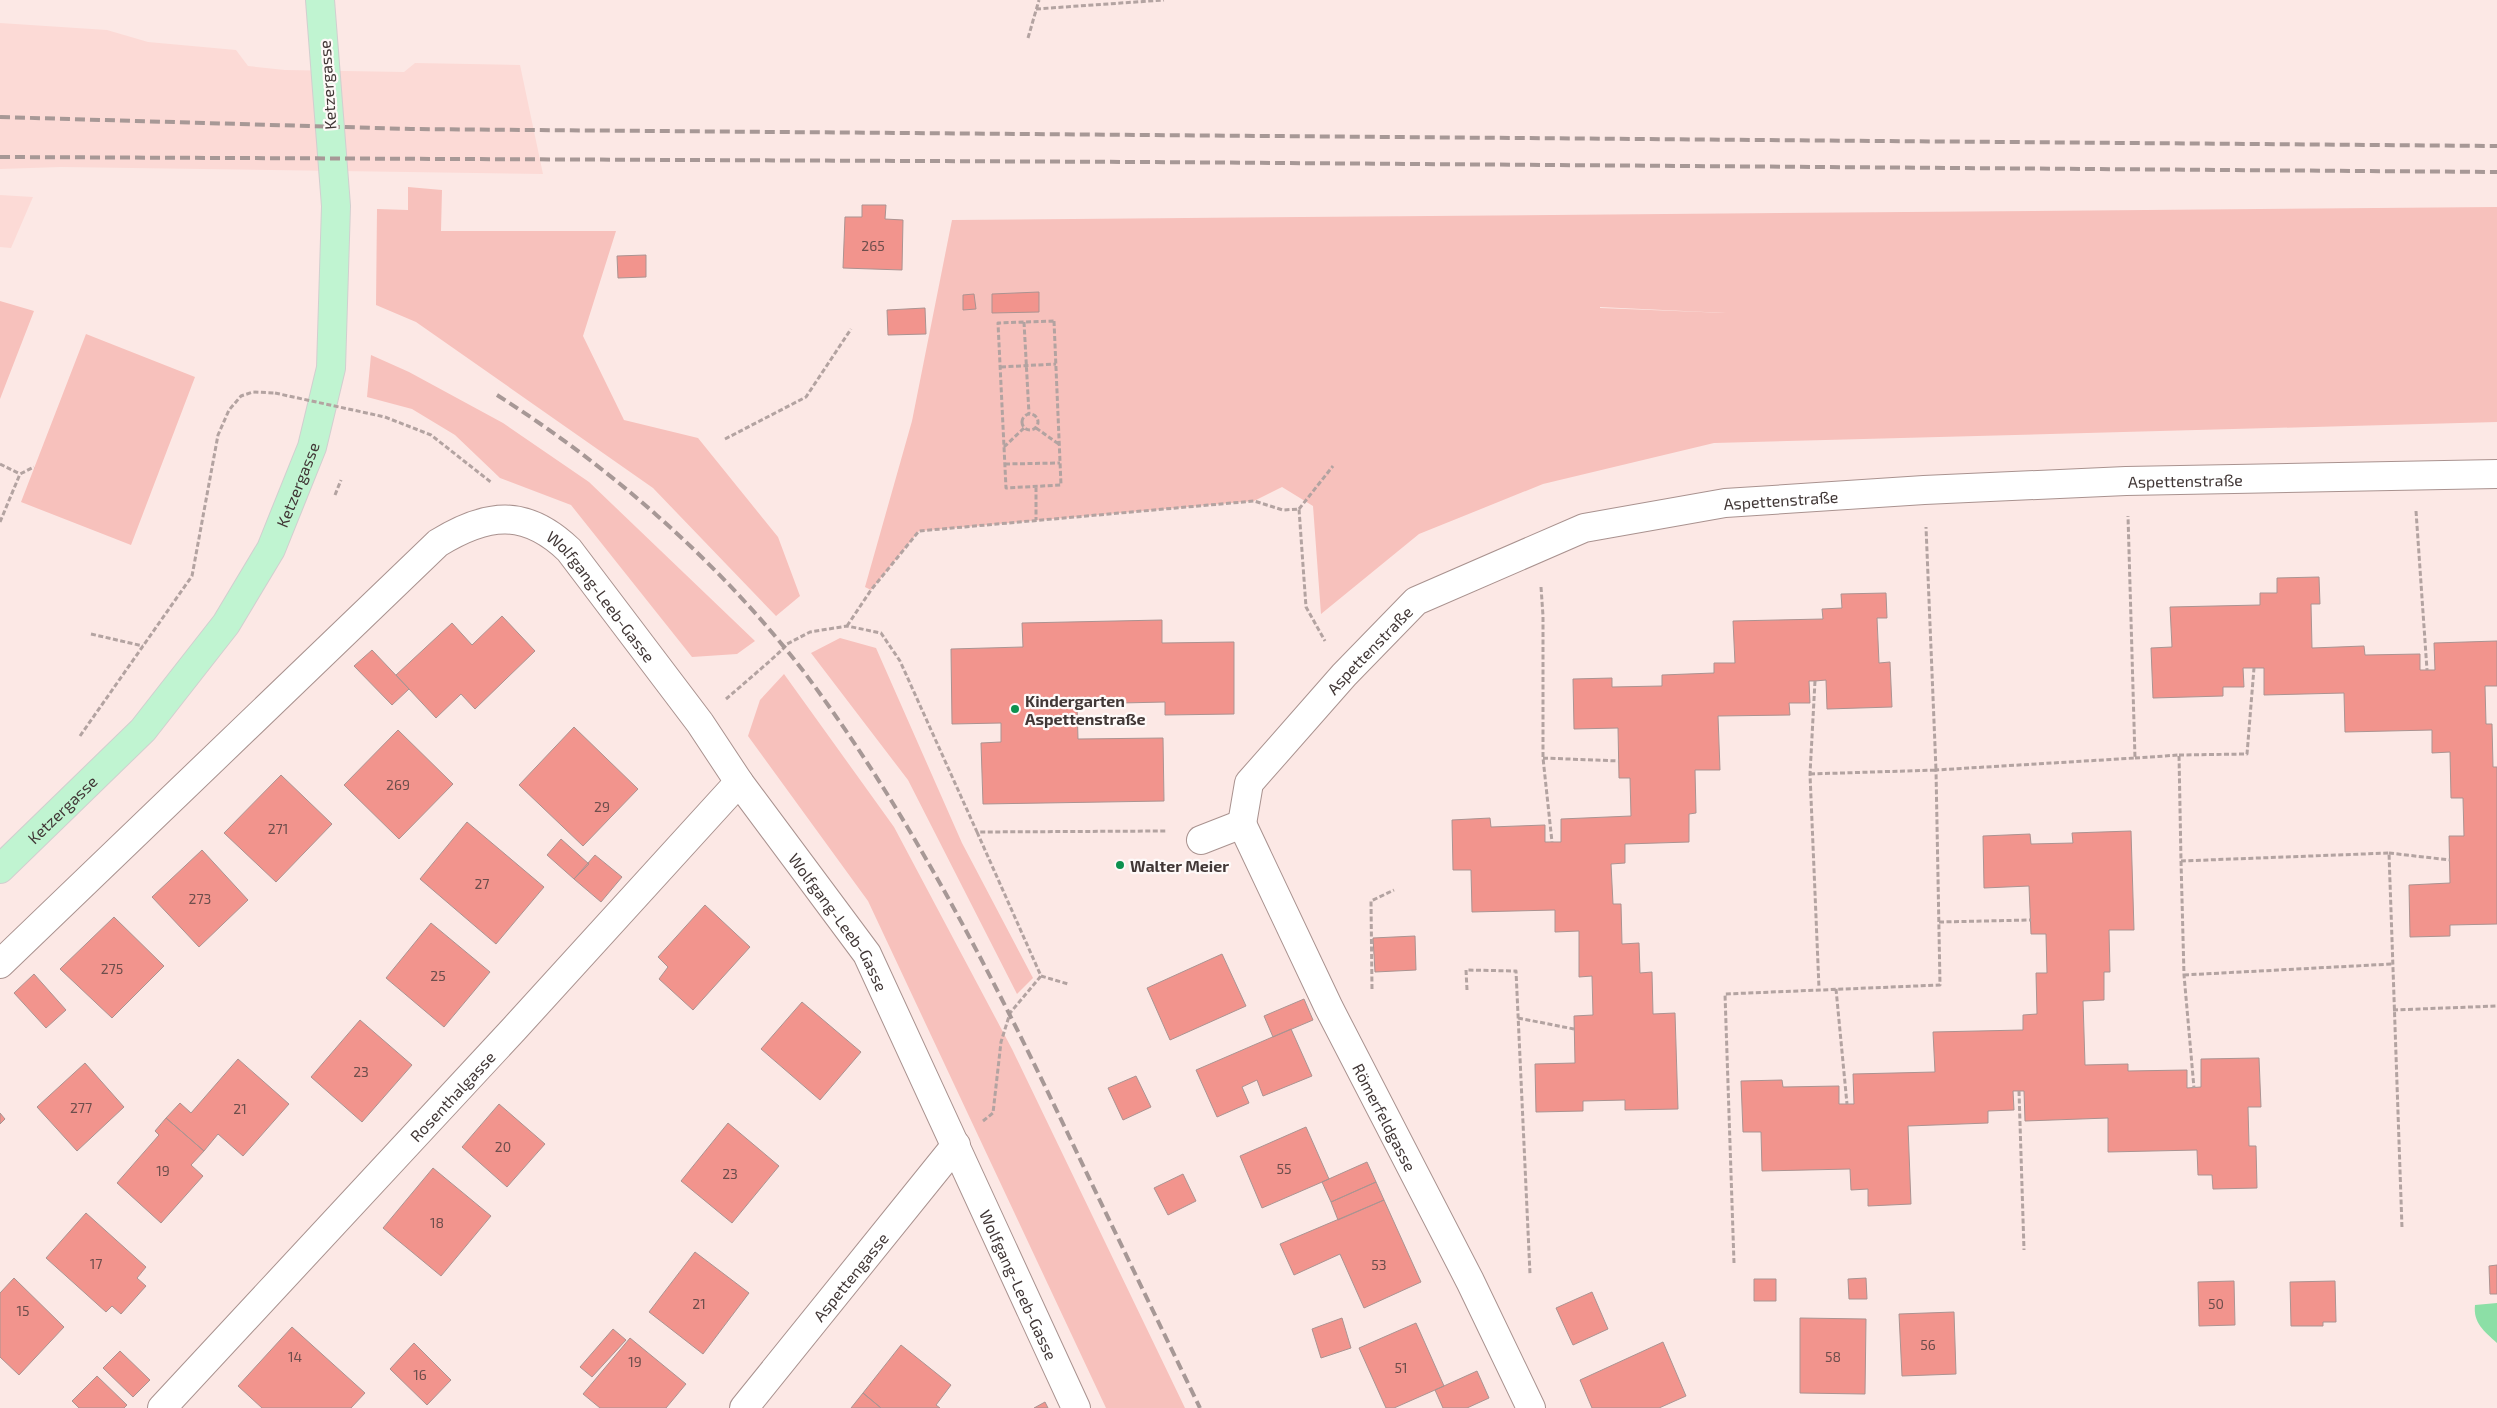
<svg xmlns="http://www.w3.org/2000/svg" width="2497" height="1408" viewBox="0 0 2497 1408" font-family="'Exo 2',sans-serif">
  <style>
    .built { fill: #fcdad6 }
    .green { fill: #f7c1bc; fill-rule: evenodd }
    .water { fill: #8cdfa6 }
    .building { fill: #f2948d; stroke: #ab9391 }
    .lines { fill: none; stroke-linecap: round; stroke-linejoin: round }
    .minor-casing { stroke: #a9928f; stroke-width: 30 }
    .major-casing { stroke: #d1cfcf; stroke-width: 30 }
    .path { stroke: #b3a3a1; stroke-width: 3; stroke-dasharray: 5 2.5; stroke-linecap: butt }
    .minor { stroke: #fff; stroke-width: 28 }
    .major { stroke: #c0f4d1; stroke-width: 28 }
    .rail { stroke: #a79896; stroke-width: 4; stroke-dasharray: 10 5; stroke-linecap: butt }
    .path-bridge { stroke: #b3a3a1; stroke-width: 3; stroke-dasharray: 5 2.5; stroke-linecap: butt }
    .poi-dot { fill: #0d914f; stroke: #fef9f8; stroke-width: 2 }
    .labels { text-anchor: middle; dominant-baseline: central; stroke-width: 4.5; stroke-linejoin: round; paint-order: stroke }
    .number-label { font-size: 14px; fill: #6d4e4c }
    .street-label { font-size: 16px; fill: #413736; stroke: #fef9f8 }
    .poi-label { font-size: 16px; font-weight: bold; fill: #413736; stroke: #fef9f8; text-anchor: start }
  </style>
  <rect width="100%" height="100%" fill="#fce8e5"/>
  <!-- built -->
  <path class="built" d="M0,23L107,30L148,42L236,50L248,66L285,70L404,72L415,63L520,65L543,174L61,167L0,169Z
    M0,195L33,197L11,248L0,247Z"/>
  <!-- green -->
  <path class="green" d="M408,187L442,190L441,231H616L583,336L624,420L698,438L778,537L800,596L776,616L653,488L416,322L376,305L377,209L408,210Z
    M2497,207V422L1714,443L1543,484L1419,534L1321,614L1313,506L1282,487L1254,501L919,531L871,590L865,587L912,421L952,220ZM1600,307L1726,313L1600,308Z
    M0,301L34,311L0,399Z
    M86,334L195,377L131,545L21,502Z
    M371,355L409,372L503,423L589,482L755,641L737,654L692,657L571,505L500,478L455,435L412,409L367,397Z
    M840,638L876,648L962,843L1033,978L1017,994L908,780L811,653Z
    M784,674L894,827L1012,1049L1185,1408H1106L868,901L748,736L760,700Z"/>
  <!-- water -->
  <path class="water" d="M2497,1303V1343C2484,1331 2473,1323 2475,1305Z"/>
  <!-- building -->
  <path class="building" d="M862,205H886L885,219L903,220L902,270L843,268L845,217H862Z
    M646,255V277L618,278L617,256Z
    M1039,292V312L992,313V294Z
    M974,294L976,309L963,310V295Z
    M925,308L926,334L888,335L887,310Z
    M2319,577L2320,604H2311L2312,648L2364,646L2365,655L2420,654V670H2435L2434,643L2497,641V686H2485L2486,724H2492L2493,767H2497V924L2450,925V936L2410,937L2409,885L2450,883L2449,836H2464L2463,798H2451L2450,752L2432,753V730L2345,732L2344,693L2264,695V668H2243L2244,687H2223V696L2153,698L2151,648L2172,647L2170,607L2260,605V593H2277V578Z
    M1886,593L1887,618H1877L1879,663L1890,662L1892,707L1827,709L1826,680L1815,681H1809L1810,703H1789L1790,715L1718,716L1720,770H1695L1696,813L1689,814V842L1625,844V863L1611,864L1613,904H1621L1622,944L1639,943L1640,973L1652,972L1653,1014L1675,1013L1678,1109L1625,1110V1100L1583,1101V1111L1536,1112L1535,1064L1575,1063L1574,1016L1593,1015L1592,976L1579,977V931L1555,932V910L1472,912L1471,870H1453L1452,820L1490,818L1491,827L1545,825V842H1561V819L1631,816L1630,778H1619L1618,728L1574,729L1573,679L1612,678V687L1662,686V675L1714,673V663H1735L1733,621L1823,619L1822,609L1842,608L1841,594Z
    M502,616L535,651L475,709L461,694L436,718L396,675L452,623L472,645Z
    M1162,620V643L1234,642V714L1165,715V702L1077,704L1078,739L1163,738L1164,801L983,804L981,743L1001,742V723L952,724L951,649L1023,647L1022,623Z
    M372,650L409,689L392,705L354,666Z
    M574,727L638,789L583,846L519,785Z
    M398,730L453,784L399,839L344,785Z
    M281,775L332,824L276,882L224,833Z
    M467,822L544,887L496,944L420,879Z
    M2131,831L2134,930H2109L2110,972H2104V1000L2083,1001L2085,1065L2128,1064V1071L2187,1070V1088L2201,1087V1059L2259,1058L2261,1107H2248L2249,1146H2256L2257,1188L2213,1189L2212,1175H2198L2197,1150L2108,1152V1118L2025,1121L2024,1091H2013L2014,1110L1988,1111V1123L1908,1126L1911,1204L1868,1206V1189L1851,1190L1850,1169L1762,1171L1761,1132H1743L1741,1081L1782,1080L1783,1087L1839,1086V1104H1854L1853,1074L1935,1072L1933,1032L2023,1030V1015L2037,1014L2036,973H2047L2046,934H2031L2029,886L1984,888L1983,836L2030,834L2031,844L2073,843L2072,833Z
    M561,839L589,864L574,879L547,855Z
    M202,850L248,900L199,947L152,897Z
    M595,855L622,877L601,902L574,879Z
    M705,905L750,947L693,1010L659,979L668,967L658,957Z
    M114,917L164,966L112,1018L60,969Z
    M431,923L490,972L444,1027L386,978Z
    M1415,936L1416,970L1375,972L1373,938Z
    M1222,954L1246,1006L1170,1040L1147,988Z
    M34,974L66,1010L46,1028L14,993Z
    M1304,999L1313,1020L1273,1037L1264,1016Z
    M802,1002L861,1052L820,1100L761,1049Z
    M360,1020L412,1065L362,1122L311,1077Z
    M1291,1029L1312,1076L1263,1096L1257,1080L1242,1087L1249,1103L1217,1117L1196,1070Z
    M238,1059L289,1104L243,1156L218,1134L204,1151L166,1118L180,1103L191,1113Z
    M85,1063L124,1107L77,1151L37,1107Z
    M1136,1076L1151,1107L1123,1120L1108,1088Z
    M499,1104L545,1144L507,1187L462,1147Z
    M0,1113L5,1119L0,1124Z
    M166,1118L204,1151L191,1165L203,1176L161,1223L117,1183L159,1135L155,1131Z
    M728,1123L779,1166L732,1223L681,1181Z
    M1306,1127L1329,1179L1262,1208L1240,1156Z
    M1367,1162L1376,1182L1331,1202L1322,1182Z
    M433,1168L491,1216L441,1276L383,1228Z
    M1183,1174L1196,1201L1168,1215L1154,1188Z
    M1376,1182L1384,1200L1338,1220L1331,1202Z
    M1384,1200L1421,1282L1364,1308L1340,1254L1294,1275L1280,1244Z
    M86,1213L146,1267L137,1278L146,1286L121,1314L112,1306L106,1312L46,1258Z
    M695,1252L749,1293L703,1354L649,1312Z
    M2497,1265V1294H2490L2489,1266Z
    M14,1278L64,1327L19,1375L0,1357V1293Z
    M1866,1278L1867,1299H1849L1848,1279Z
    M1754,1279H1776V1301H1754Z
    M2234,1281L2235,1325L2199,1326L2198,1282Z
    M2335,1281L2336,1322H2323V1326H2291L2290,1282Z
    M1592,1292L1608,1329L1573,1345L1556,1308Z
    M1954,1312L1956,1374L1902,1376L1899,1314Z
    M1342,1318L1351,1348L1321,1358L1312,1329Z
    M1800,1318L1866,1319L1865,1394L1800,1393Z
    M1416,1323L1444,1386L1394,1408H1386L1359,1348Z
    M292,1327L365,1393L351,1408H262L238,1386Z
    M613,1329L626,1340L592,1377L580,1367Z
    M630,1338L686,1384L666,1408H600L583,1394Z
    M1663,1342L1686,1396L1659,1408H1592L1580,1380Z
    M414,1343L451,1380L427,1405L390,1369Z
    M901,1345L951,1385L936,1405L940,1408H881L863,1393Z
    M120,1351L150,1380L133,1397L103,1368Z
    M1477,1371L1489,1398L1467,1408H1443L1435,1390Z
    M97,1376L127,1405L124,1408H79L72,1401Z
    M863,1393L881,1408H851Z
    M1045,1402L1048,1408H1034Z"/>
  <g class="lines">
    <!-- minor casing -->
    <g class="minor-casing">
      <g id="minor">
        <path id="s1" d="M1242,824L1249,783L1344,675L1416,601L1584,528L1725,503L1924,490L2126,481L2497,474"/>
        <path id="s2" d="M1242,824L1329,1008L1470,1281L1531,1408"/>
        <path d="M1201,840L1242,824"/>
        <path id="s3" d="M0,964L438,543C487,513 525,508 569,550L700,723L739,782L867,954L1076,1408"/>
        <path id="s4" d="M162,1408L514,1029L739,782"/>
        <path id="s5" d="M744,1408L956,1145"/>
      </g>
    </g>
    <!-- major casing -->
    <g class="major-casing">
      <g id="major">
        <path id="s6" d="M0,869L143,730L226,624L271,549L312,447L331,368L336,206L320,0"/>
      </g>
    </g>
    <!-- path -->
    <path class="path" d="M1036,9L1164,0
      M1028,38L1039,0
      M1054,321L1061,485L1006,488L998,323Z
      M1024,322L1029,414
      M1001,367L1056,364
      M1022 422a8 8 0 1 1 16 0a8 8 0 1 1-16 0Z
      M385,417L431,435L492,483
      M1036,428L1060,445
      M725,439L806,397L851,329
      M1004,447L1024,428
      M0,464L20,474
      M1005,464L1060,463
      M1036,487V520
      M335,495L341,480
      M1299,509L1333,466
      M2416,511L2427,670
      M0,522L20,474L34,467
      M1541,587L1543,616V758L1552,842
      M847,626L871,590L919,531L1254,501L1283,510L1299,509L1306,607L1325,641
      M91,634L143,646
      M1815,681L1810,774L1819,988
      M726,699C735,691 785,649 787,644L810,632L847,626L881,633L900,661L977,832L1166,831
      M80,736L192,576L218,435L229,410L241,396L253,392L275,393
      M2179,755L2247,754L2254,668
      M1543,758L1619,761
      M2135,758L2179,755L2181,861L2389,853L2402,1228
      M1810,774L1936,770L1926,527
      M977,832L1041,976L1068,984
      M2389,853L2450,860
      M2181,861L2184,975L2194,1088
      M1939,922L2031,920
      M2184,975L2392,964
      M1372,989L1371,901L1394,890
      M1836,989L1847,1104
      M1467,990L1466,970L1516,971L1530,1274
      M2393,1010L2497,1006
      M1518,1018L1574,1029
      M2019,1091L2024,1250
      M983,1121L993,1113L1001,1042L1010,1013L1041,976
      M1734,1263L1725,994L1940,985L1936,770L2135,758L2128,516"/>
    <!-- minor -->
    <use href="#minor" class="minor"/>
    <!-- major -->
    <use href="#major" class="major"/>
    <!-- rail -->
    <path class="rail" d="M0,117L411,129L2497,146
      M0,157L1146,162L2497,172
      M497,395C612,468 721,564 804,672C911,815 992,975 1069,1136C1112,1226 1156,1317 1200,1408"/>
    <!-- path-bridge -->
    <path class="path-bridge" d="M275,393L385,417"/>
  </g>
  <!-- markers -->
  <g class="poi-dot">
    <circle cx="1015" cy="709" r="5"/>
    <circle cx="1120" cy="865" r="5"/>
  </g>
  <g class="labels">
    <!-- number labels -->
    <g class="number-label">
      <text x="873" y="245">265</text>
      <text x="398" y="784">269</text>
      <text x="602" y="806">29</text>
      <text x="278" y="828">271</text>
      <text x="482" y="883">27</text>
      <text x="200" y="898">273</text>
      <text x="112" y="968">275</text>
      <text x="438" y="975">25</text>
      <text x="361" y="1071">23</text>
      <text x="81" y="1107">277</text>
      <text x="240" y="1108">21</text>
      <text x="503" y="1146">20</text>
      <text x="1284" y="1168">55</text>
      <text x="163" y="1170">19</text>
      <text x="730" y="1173">23</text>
      <text x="437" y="1222">18</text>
      <text x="96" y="1263">17</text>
      <text x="1379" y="1264">53</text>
      <text x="699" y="1303">21</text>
      <text x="2216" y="1303">50</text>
      <text x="23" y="1310">15</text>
      <text x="1928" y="1344">56</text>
      <text x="295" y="1356">14</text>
      <text x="1833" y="1356">58</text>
      <text x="635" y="1361">19</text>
      <text x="1401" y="1367">51</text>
      <text x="420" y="1374">16</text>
    </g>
    <!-- street labels -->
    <g class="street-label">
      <text transform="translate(327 85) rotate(-94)">Ketzergasse</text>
      <text stroke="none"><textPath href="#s1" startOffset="1076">Aspettenstraße</textPath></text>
      <text stroke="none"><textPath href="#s6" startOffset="491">Ketzergasse</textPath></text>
      <text stroke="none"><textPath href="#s1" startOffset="671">Aspettenstraße</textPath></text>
      <text stroke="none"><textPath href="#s3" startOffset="808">Wolfgang-Leeb-Gasse</textPath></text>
      <text stroke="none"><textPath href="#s1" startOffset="221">Aspettenstraße</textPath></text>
      <text stroke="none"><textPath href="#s6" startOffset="86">Ketzergasse</textPath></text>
      <text stroke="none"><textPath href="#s3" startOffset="1212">Wolfgang-Leeb-Gasse</textPath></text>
      <text stroke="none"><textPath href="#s4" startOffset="426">Rosenthalgasse</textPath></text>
      <text stroke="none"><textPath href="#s2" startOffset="326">Römerfeldgasse</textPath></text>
      <text stroke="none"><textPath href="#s5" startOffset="169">Aspettengasse</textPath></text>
      <text stroke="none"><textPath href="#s3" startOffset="1618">Wolfgang-Leeb-Gasse</textPath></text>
    </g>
    <!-- poi labels -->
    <g class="poi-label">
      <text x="1025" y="700">Kindergarten<tspan x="1025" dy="18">Aspettenstraße</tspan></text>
      <text x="1130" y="865">Walter Meier</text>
    </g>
  </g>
</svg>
